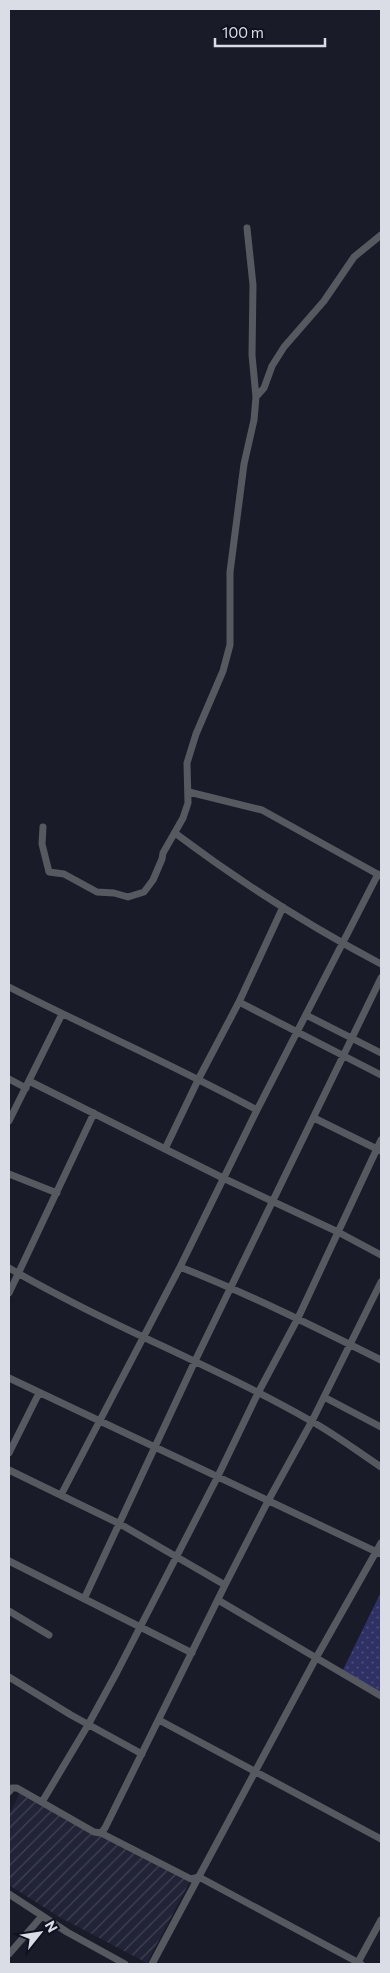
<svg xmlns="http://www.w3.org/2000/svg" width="390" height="1973" viewBox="0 0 390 1973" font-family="Commissioner,sans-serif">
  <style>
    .industrial { fill: url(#industrial-furrows) }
    .grass { fill: url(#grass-dots) }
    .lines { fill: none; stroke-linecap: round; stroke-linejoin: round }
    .street { stroke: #575960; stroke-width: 7 }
  </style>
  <defs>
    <pattern id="industrial-furrows" width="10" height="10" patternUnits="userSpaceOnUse" patternTransform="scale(1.25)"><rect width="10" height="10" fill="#212337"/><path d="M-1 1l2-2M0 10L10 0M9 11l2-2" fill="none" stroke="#414254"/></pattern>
    <pattern id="grass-dots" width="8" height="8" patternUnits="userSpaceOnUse" patternTransform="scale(1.25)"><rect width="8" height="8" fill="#2f3165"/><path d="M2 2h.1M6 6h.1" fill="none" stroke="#4d4e7b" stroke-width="1.8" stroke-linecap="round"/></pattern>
  </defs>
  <rect width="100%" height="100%" fill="#191b29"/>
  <!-- industrial -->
  <path class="industrial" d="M20,1793L190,1881L147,1963L61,1918L9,1885V1815Z"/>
  <!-- grass -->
  <path class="grass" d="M381,1592V1697L340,1676Z"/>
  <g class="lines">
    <!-- street -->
    <path class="street" d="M256,397L264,388L272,366L284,347L324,301L354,257L381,235
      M189,792L262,810L381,876
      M43,827L42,844L49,872L64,874L97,892L114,893L128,897L144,892L153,880L162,859L163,853L183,818L188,803L187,763L196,734L223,671L230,645V572L244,464L254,420L256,397L252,355L253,285L247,228
      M175,833C240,882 309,926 381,964
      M9,987C91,1029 176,1066 257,1110
      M239,1002L381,1075
      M306,1015L381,1053
      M9,1079L26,1088
      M29,1081L223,1178L338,1232L381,1255
      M314,1118L381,1151
      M9,1121L62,1014
      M165,1149L199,1078L239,1002L283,907
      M9,1174L57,1193
      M180,1267C249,1294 315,1327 381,1360
      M9,1268C107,1325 213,1365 311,1421C335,1434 358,1452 381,1467
      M9,1293L94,1113
      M9,1378L381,1554
      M324,1397L381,1427
      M9,1453L39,1393
      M9,1470L120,1524L225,1585
      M61,1495L180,1267L257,1110L378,874
      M9,1561L192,1653
      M84,1599L195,1361L381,978
      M218,1600L381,1696
      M9,1611L49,1635
      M9,1677L71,1715L142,1754
      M159,1720L381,1839
      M9,1792L12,1788H17L94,1832L101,1833L105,1828L225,1585L268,1501L312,1421L381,1282
      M42,1802L88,1725L117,1672L217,1478L258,1393L298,1318L381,1140
      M101,1833L191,1879L199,1877L361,1964
      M9,1894L67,1932L125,1964
      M9,1954L42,1916
      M152,1964L316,1658L381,1543
      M357,1964L381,1920"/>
  </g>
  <!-- border -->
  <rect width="390" height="1973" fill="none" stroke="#dadce6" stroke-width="20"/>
  <!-- north arrow -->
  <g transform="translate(40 1933) rotate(60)" stroke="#10111f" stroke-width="4" paint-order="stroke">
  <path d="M0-4L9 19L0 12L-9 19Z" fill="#dadce6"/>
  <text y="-8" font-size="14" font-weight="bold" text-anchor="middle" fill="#dadce6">N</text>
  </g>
  <!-- scale -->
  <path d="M215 38v8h110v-8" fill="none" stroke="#dadce6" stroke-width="2.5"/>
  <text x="222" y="38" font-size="15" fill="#dadce6" stroke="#10111f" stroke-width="4" paint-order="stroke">100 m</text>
</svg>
